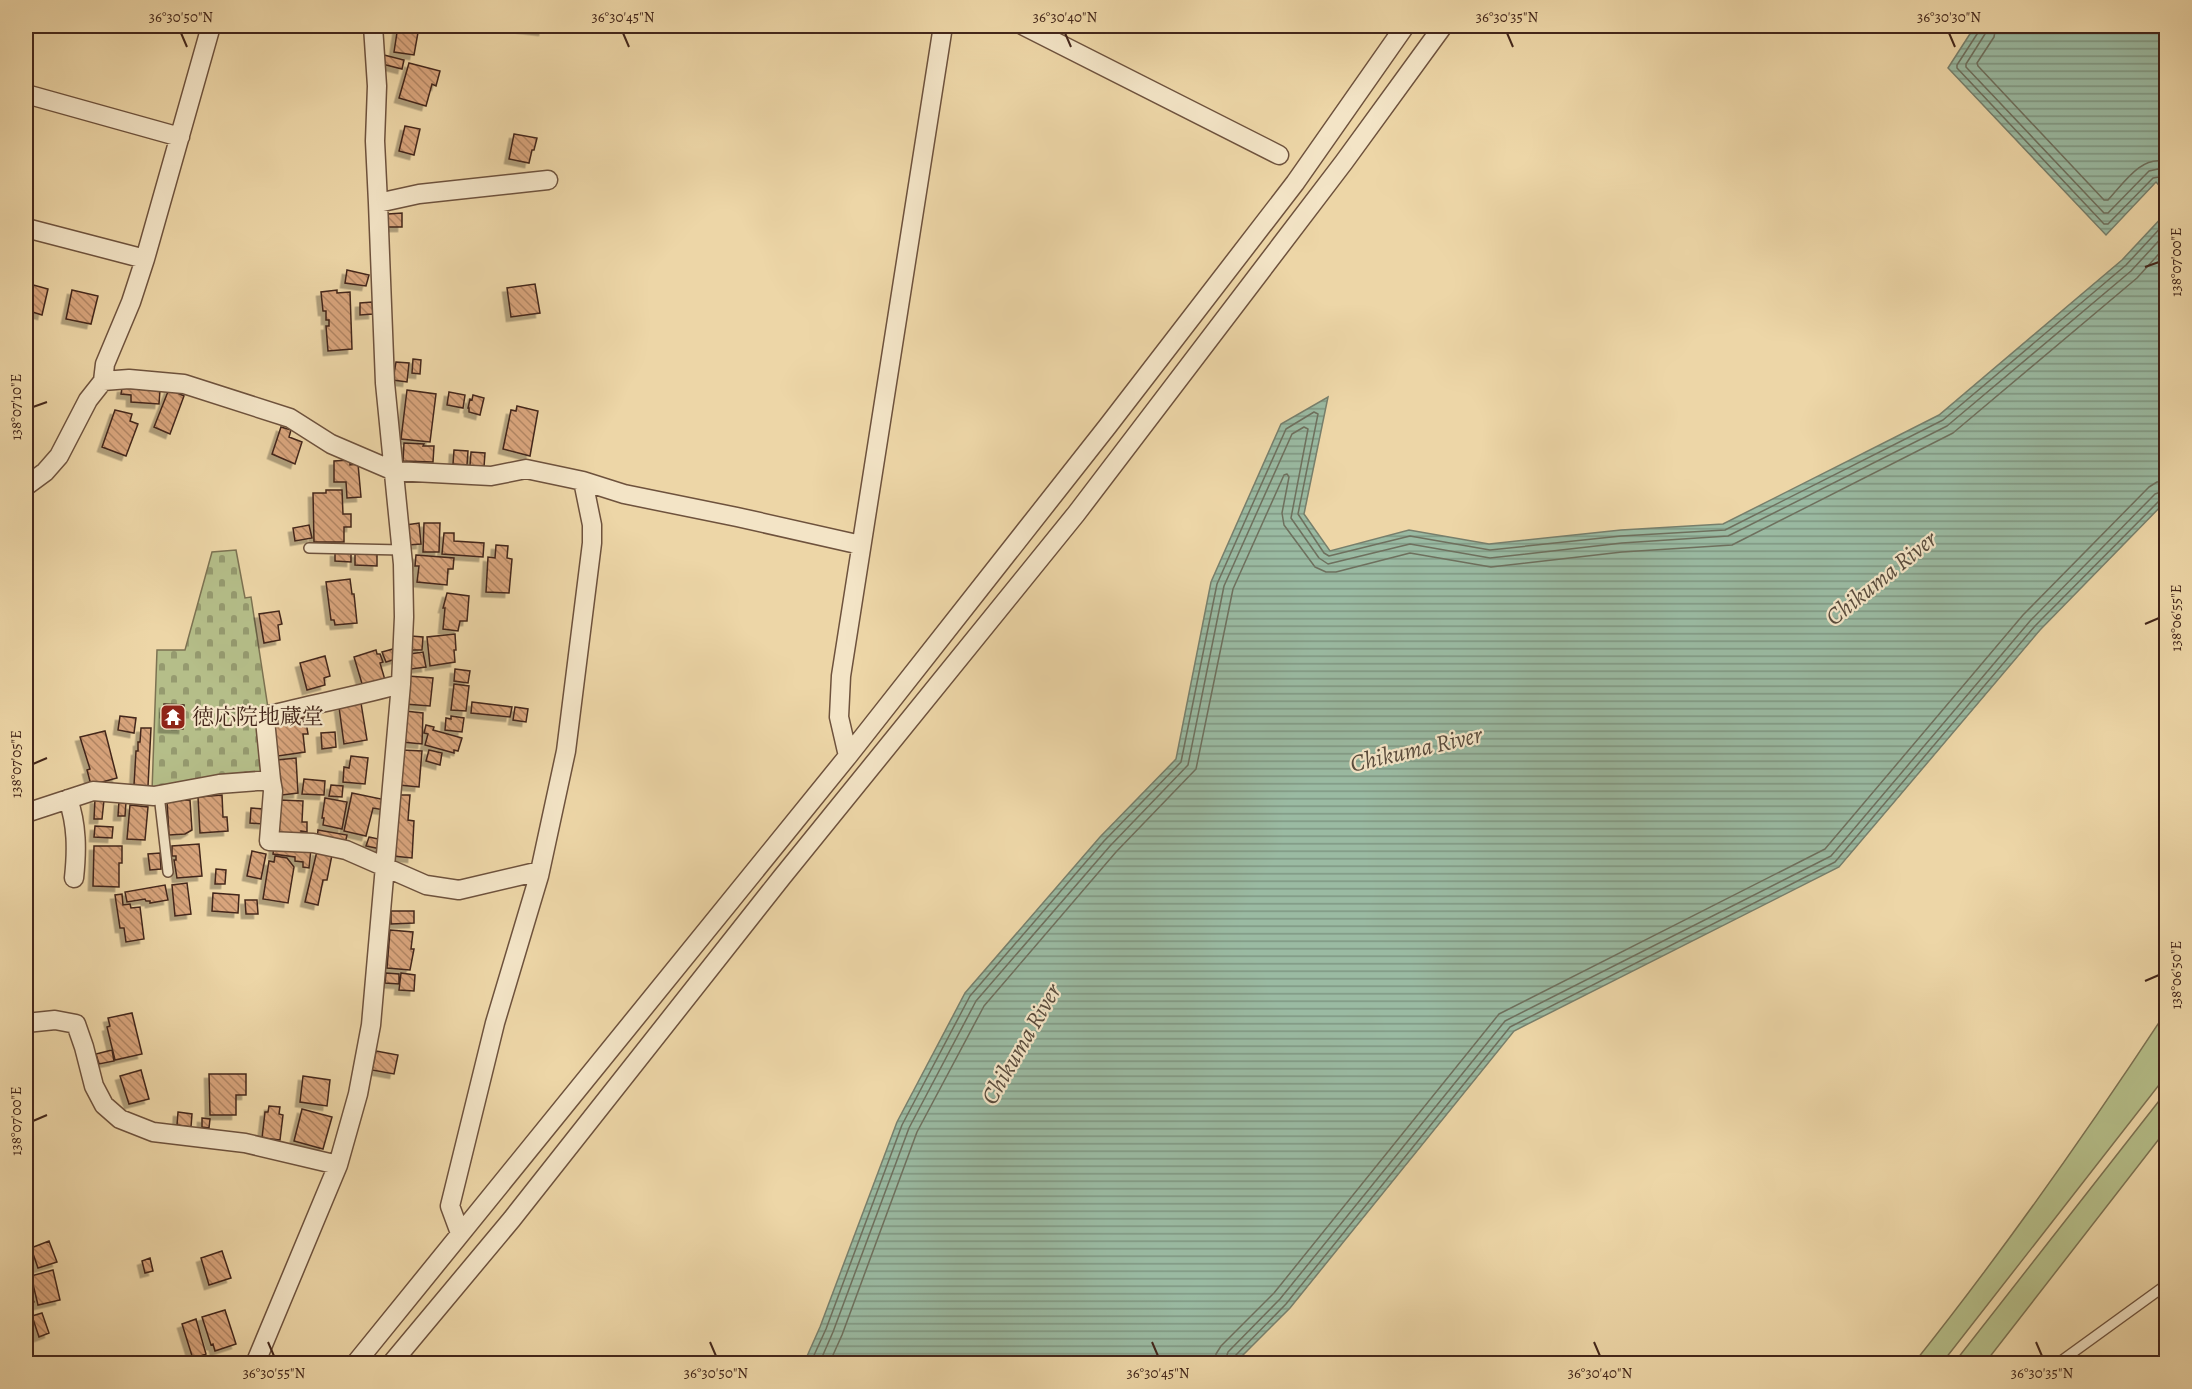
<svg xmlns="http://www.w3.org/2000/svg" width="2192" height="1389" viewBox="0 0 2192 1389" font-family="Alegreya,'Noto Serif JP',serif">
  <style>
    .grass { fill: #b5be89; stroke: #7c7252; stroke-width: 1.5 }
    .cemetery { fill: url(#cemetery-stones); stroke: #7c7252; stroke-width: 1.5 }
    .water { fill: url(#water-rules); stroke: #777f6c; stroke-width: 1.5 }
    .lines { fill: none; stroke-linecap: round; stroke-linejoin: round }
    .shore { stroke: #6e705e; stroke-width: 1.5 }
    .building { fill: url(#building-back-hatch); stroke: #43261a; stroke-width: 1.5; filter: url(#shadow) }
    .lane-casing { stroke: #6e523d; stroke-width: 12 }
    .street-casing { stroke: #6e523d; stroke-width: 21 }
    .lane { stroke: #f3e4c6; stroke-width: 9 }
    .street { stroke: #f3e4c6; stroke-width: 18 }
    .ticks { fill: none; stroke: #43261a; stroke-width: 2 }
    .labels { text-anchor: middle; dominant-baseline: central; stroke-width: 4.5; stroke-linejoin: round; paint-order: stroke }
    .poi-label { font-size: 22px; fill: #43261a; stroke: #f3e4c6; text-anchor: start }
    .water-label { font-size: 24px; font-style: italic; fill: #594b3c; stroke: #f3e4c6 }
    .neatline { fill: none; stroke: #43261a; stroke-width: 2 }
    .ticks-label { font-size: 15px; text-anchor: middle; fill: #43261a }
  </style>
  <defs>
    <pattern id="cemetery-stones" width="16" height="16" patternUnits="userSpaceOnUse" patternTransform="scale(1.5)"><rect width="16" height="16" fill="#b5be89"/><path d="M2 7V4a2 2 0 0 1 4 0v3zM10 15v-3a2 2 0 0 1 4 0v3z" fill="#959a6f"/></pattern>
    <pattern id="water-rules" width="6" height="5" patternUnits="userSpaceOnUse" patternTransform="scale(1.5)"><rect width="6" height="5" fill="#9abaa2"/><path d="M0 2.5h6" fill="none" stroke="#7f9783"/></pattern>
    <pattern id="building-back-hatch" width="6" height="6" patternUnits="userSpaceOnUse" patternTransform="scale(1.5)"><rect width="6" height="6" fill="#d8a47b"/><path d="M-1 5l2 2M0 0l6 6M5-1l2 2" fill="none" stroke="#b18564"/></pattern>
    <filter id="shadow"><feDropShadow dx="-4.5" dy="4.5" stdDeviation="0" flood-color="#0004"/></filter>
  </defs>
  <rect width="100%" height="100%" fill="#edd6a7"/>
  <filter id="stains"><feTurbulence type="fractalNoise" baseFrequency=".00333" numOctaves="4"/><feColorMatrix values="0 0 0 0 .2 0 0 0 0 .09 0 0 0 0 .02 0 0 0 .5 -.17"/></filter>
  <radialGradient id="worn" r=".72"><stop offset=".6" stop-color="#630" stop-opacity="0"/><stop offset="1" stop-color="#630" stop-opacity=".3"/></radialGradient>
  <!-- grass -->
  <path class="grass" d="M2166,1012V1076L1942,1363H1914C2004,1250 2087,1132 2166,1012Z
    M2166,1092V1130L1985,1363H1954Z"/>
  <!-- cemetery -->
  <path class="cemetery" d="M236,550L245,598L251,597L268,708L264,767L259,773L152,791L157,650H185L212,552Z"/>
  <!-- water -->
  <path class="water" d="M1975,26H2166V193L2156,182L2106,235L1948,68Z
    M2166,213V501L2040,630L1839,867L1514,1031L1290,1308L1235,1363H804L820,1327L897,1122L965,993L1100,837L1176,759L1211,582L1281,424L1328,397L1304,514L1330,551L1409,530L1489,544L1621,530L1723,524L1939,415L2122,260Z"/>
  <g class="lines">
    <!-- shore -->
    <path class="shore" d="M1980,26L1979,31L1957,65V68L2104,224H2108L2153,178L2159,177L2166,184
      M1987,26L1985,34L1966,64V67L2104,213H2108L2149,171L2158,169L2166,173
      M1996,26L1994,37L1977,63L1978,66L2104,200H2108C2123,184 2142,154 2166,162
      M810,1364L826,1329L902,1125L970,996L1104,841L1181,762L1217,584L1286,429L1314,412L1318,414L1298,514L1324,553L1329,556L1410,536L1490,550L1621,536L1725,530L1943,420L2126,265L2166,222
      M819,1364L833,1332L909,1128L976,1001L1110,846L1188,765L1224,586L1292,434L1304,427L1308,429L1291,518L1319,558L1328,564L1410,544L1490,558L1622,543L1728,536L1947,426L2131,271L2166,233
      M829,1364L842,1335L917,1132L984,1006L1116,852L1196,769L1233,589L1284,475L1287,474L1289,477L1282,513L1284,525L1315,567L1326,572H1336L1410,553L1491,567L1622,552L1732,545L1953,433L2137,278L2166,246
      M1215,1364L1216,1354L1221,1346L1274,1293L1499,1014L1825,849L2023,615L2149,487L2157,482L2166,481
      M1224,1364L1228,1352L1280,1299L1505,1021L1831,856L2030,621L2155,494L2166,490
      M1232,1364L1234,1357L1286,1304L1510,1027L1835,862L2035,626L2160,500L2166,498"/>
  </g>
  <!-- building -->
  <path class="building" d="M398,26L419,27L414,55L394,52Z
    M518,26H544L543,31L518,28Z
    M384,55L404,60L402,69L382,64Z
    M409,63L440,71L436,86L432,84L426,106L399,98Z
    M405,126L420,129L414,155L399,151Z
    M514,134L537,138L534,150H532L529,163L509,159Z
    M402,213V227H388V214Z
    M347,270L369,275L366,286L345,283Z
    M26,283L48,289L42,315L26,310Z
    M535,284L540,313L511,317L507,288Z
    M72,290L98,296L91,324L66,319Z
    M337,290V293L350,292L352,349L328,351L326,326H329V320H326V311H323L321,292Z
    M372,302L373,314L360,315V303Z
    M413,359L421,360L420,374L412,373Z
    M396,362L409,363L407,382L393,380Z
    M122,388L160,390L159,404L131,402V395L121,394Z
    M169,389L184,396L170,434L154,427Z
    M407,390L436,394L430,442L401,439Z
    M449,392L465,395L463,408L447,405Z
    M473,395L484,398L480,415L469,412V408H468L470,399L472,400Z
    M517,406L538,411L530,456L503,449L511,410L516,411Z
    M115,410L132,414L130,421L138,424L126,456L102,447Z
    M281,427L291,430L289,437L302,442L295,464L272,454Z
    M404,443L424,444L423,446H434L433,462L403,461Z
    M454,450L468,451L467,465L453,464Z
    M471,452L485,453L484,467L470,466Z
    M350,460V465L358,464L361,497L347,498L346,482H334V461Z
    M326,490H342L343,514H351V527H344V542H314L313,493H326Z
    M419,523L421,544L408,545L406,525Z
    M424,523H440L439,552H423Z
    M309,525L312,538L295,541L293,528Z
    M444,533H454V541L484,543L483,557L442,554Z
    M496,545L508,546L507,558L512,559L509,593L486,592L488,557L495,558Z
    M335,552L351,553V562L335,561Z
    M355,553L377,554V566L355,565Z
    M416,555L454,558L453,569H448L447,585L417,582L419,566H415Z
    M350,579L352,594H354L357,623L335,625L334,620H331L326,582Z
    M447,593L469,596L467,621H460L458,631L443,629L445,608H443Z
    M279,611L282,624L278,625L280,640L264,643L259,614Z
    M455,634L456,650H454L455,662L430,666L427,637Z
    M411,636L423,637L422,650H411Z
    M393,649L396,659L386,662L382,652Z
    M376,650L377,654H380L383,662L380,663L385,680L363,687L354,657Z
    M423,652L426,667L411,669L410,654Z
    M325,656L330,676L324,678L325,685L307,690L300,663Z
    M455,669L470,671L468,683L454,681Z
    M408,676L433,678L430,706L405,704Z
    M454,684L469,686L466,711L451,710Z
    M472,702L512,707L510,717L471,713Z
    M361,703L367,740L344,744L339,707Z
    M164,704L184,705L183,729L163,728Z
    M515,707L528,709L526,722L513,720Z
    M405,711L423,713L422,744L402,742Z
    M120,716L136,718L134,733L118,730Z
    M451,716L464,718L462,732L445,730L446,718L451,719Z
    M303,718V722H306L308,734H303L305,752L278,756L273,721Z
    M426,725L434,727L433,730L462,738L458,751L454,750V753L425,745L428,734L424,733Z
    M141,728H151L148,786L134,785L136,751H138V742H140Z
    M105,731L117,778L91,785L87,770L90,769L80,737Z
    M335,732L336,747L322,749L321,733Z
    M402,750L422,751L419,787L399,785Z
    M429,750L442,753L440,765L426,761Z
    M351,756L368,758L365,784L343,782L344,767L349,768Z
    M296,758L298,793L282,795L280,774H277V760Z
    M304,779L325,781L324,795L302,794Z
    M331,785L343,786L342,797L329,796Z
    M352,793L386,800L384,810L373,808L366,836L344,831Z
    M222,795L223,817H227L228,831L200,833L198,797Z
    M399,795H410L408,820L414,821L412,858L393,856Z
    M325,798L347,802L342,829L323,825L324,818H322Z
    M95,799L104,800L102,819H94Z
    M190,800L192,830L185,834L169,835L167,801Z
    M281,800L303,801L302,822H307V832L301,831V836L278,834Z
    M119,801L126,802L125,816H118Z
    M130,805L148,807L145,840L127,839Z
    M251,808L264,809L263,824L250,823Z
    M95,826L113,827L112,838L94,837Z
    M318,830L347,835L345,844L317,840Z
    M369,837L383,840L381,849L366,846Z
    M199,844L202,876L177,878L174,860H176V856H172V846Z
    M94,846H122V863H119V887L93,886Z
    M274,846L311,849L309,868L303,867V862L295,861V857L273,854Z
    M252,851L266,854L261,879L247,876Z
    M317,851L332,855L327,880H323L318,905L305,902Z
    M160,853L161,869L150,870L148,854Z
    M275,856L287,858L294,867L288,903L263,899L269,861L274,862Z
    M216,869L226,870L225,884H215Z
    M187,883L191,914L175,916L172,885Z
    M165,885L168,900L150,903V901H146L145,899L127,902L125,892Z
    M213,893L239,895L238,913L212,911Z
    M122,894L123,905L130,904L131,908L140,907L144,939L126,942L124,928H120L115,895Z
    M245,900H257L258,914H246Z
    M391,911H414V923L391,924Z
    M390,930L413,932L411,949H414L410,970L387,968Z
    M386,973L399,974V984L385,983Z
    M401,973L415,975L414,991L399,990Z
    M132,1013L142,1054L115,1060L107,1027L110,1026L108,1018Z
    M112,1050L114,1061L99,1064L96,1054Z
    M376,1051L398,1055L394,1074L372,1070Z
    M141,1070L149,1099L129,1104L120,1076Z
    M209,1074H246V1095H236V1115H210Z
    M303,1076L330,1080L327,1106L300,1102Z
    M269,1106L280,1107L279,1114L283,1115L280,1140L262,1138L265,1112H268Z
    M302,1109L332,1117L323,1149L294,1141Z
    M178,1112L192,1114L191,1127L177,1125Z
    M202,1118L210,1119L209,1128L202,1127Z
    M49,1241L57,1262L38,1268L31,1248Z
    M222,1251L231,1278L209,1285L201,1258Z
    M150,1258L153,1271L145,1273L142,1261Z
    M53,1270L60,1300L38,1305L31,1276Z
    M26,1283L34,1302L26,1306Z
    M225,1310L236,1344L215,1351L213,1344L211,1345L202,1317Z
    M42,1313L49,1333L39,1337L32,1316Z
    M196,1319L206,1354L193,1359L182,1324Z
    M26,1320L32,1335L26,1337Z
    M137,1357L138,1364H109V1360Z"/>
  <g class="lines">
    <!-- lane casing -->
    <g class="lane-casing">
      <path id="lane" d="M309,548L402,550
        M159,795L168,872
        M2057,1364L2166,1285"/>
    </g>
    <!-- street casing -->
    <g class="street-casing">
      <path id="street" d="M373,26L377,86L375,141L378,203
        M1024,26L1279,155
        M26,94L180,137
        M26,228L145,259
        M103,381L129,379L184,384L290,418L331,444L394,471L491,476L526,469L583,481L624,494L737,517L861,545
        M26,486L45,472L59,456L88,400L103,381L105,364L131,302L145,259L211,26
        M848,756L839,717L841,676L943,26
        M271,780L273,791L269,841L313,843L346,850L426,885L459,890L540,871
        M68,799C77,825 77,850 74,878
        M26,813L93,791L154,796L219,784L271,780L265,720L270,715C313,704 357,696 401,684
        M26,1023L55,1020L76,1024L84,1047L94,1086L104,1105L120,1119L153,1132L245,1143L338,1165
        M460,1233L450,1206L495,1023L539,876L566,751L592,543V525L583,481
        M255,1364L338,1165L358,1094L371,1025L401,684L404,617L403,564L385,383L378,203L419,194L548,180
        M355,1364L848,756L1107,427L1295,183L1405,26
        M391,1364L512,1219L782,877L1076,514L1344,162L1443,26"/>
    </g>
    <!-- lane -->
    <use href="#lane" class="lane"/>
    <!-- street -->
    <use href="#street" class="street"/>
  </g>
  <!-- ticks -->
  <path class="ticks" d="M181,33L187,47M623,33L629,47M1065,33L1071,47M1507,33L1513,47M1949,33L1955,47M2145,267L2159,262M33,407L47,402M2145,624L2159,618M33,764L47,758M2145,981L2159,975M33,1121L47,1115M268,1342L274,1356M710,1342L716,1356M1152,1342L1158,1356M1594,1342L1600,1356M2036,1342L2042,1356"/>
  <!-- icons -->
  <defs>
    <g id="temple-square" transform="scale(1.35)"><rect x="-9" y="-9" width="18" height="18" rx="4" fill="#8f2418" stroke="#f3e4c6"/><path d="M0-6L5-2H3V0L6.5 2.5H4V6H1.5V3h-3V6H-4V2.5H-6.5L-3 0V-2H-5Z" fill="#fff"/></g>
  </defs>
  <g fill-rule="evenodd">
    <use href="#temple-square" x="173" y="717"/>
  </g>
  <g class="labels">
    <!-- poi labels -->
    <g class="poi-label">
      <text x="192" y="717">徳応院地蔵堂</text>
    </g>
    <!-- water labels -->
    <g class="water-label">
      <text transform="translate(1881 578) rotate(-39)">Chikuma River</text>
      <text transform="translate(1416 749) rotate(-13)">Chikuma River</text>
      <text transform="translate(1021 1044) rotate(-60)">Chikuma River</text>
    </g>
  </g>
  <!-- margin -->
  <rect width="2192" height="1389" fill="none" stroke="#edd6a7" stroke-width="66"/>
  <rect x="33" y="33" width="2126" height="1323" class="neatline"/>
  <g class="ticks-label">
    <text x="181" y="22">36°30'50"N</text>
    <text x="623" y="22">36°30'45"N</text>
    <text x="1065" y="22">36°30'40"N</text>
    <text x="1507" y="22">36°30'35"N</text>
    <text x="1949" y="22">36°30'30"N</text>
    <text transform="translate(2176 262) rotate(-90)" y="5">138°07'00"E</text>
    <text transform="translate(16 407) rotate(-90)" y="5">138°07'10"E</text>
    <text transform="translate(2176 618) rotate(-90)" y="5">138°06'55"E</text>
    <text transform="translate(16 764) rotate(-90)" y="5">138°07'05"E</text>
    <text transform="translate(2176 975) rotate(-90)" y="5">138°06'50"E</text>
    <text transform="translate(16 1121) rotate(-90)" y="5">138°07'00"E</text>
    <text x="274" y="1378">36°30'55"N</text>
    <text x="716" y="1378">36°30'50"N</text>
    <text x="1158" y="1378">36°30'45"N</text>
    <text x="1600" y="1378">36°30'40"N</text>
    <text x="2042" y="1378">36°30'35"N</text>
  </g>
  <rect width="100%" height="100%" filter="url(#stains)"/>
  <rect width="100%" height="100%" fill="url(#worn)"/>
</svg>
